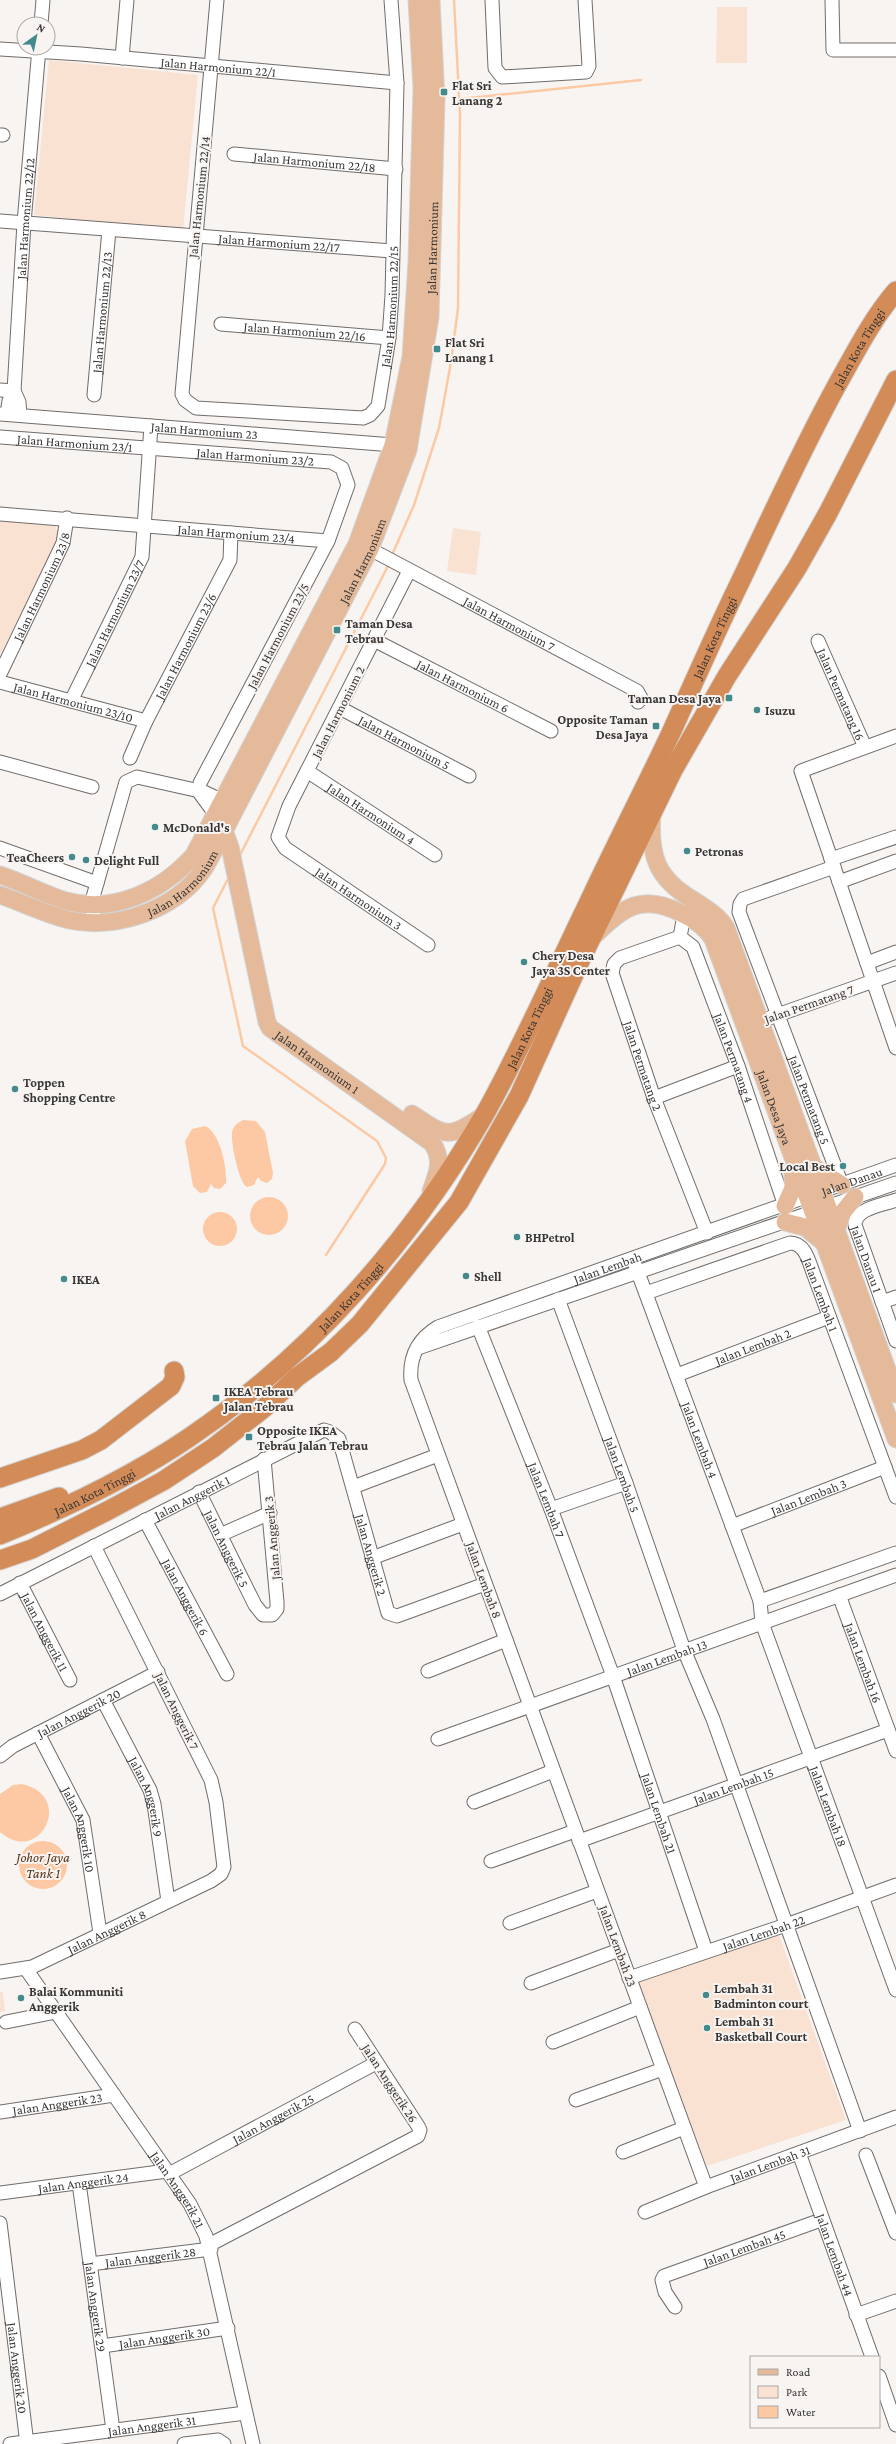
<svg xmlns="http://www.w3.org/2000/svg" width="896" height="2444" viewBox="0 0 896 2444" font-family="'Crimson Pro',serif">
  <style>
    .green { fill: #fae2d2 }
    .water { fill: #fdc9a4 }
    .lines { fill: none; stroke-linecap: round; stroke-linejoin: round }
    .stream { stroke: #fdc9a4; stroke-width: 2.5 }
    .minor-casing { stroke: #706c6a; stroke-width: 15 }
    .major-casing { stroke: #d3d3d3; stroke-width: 19 }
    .highway-casing { stroke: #d3d3d3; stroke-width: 21 }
    .minor { stroke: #fff; stroke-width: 13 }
    .major { stroke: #e5ba9b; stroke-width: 17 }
    .highway { stroke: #d38c58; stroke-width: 19 }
    .poi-dot { fill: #428a8b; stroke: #f8f4f1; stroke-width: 1.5 }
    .labels { text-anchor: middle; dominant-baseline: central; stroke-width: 4; stroke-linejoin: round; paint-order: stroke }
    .street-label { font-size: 13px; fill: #383635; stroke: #f8f4f1 }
    .poi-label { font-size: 13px; font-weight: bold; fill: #383635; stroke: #f8f4f1; text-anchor: start }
    .water-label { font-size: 14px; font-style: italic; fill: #543218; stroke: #f8f4f1 }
  </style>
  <rect width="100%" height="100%" fill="#f8f4f1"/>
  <!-- green -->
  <path class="green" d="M717,7H747V63H716Z
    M49,60L198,75L183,230L34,215Z
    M0,520L55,526L59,536L0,655Z
    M453,528L481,532L476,575L447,571Z
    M778,1932L846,2120L707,2166L635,1980Z
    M0,1992H3L5,2011L0,2012Z"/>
  <!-- water -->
  <path class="water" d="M243,1120L256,1121L265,1132L273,1173L272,1179L267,1183L261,1181L258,1177L254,1185L247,1187C239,1183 231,1144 232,1134C232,1127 237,1123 243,1120Z
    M205,1126C220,1132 227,1167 226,1183L220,1189L214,1188L211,1184L207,1192L200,1193L193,1186L185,1141L192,1129Z
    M250 1216a19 19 0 1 1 38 0a19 19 0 1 1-38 0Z
    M203 1229a17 17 0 1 1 34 0a17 17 0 1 1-34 0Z
    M22,1784C76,1796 39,1867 0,1832V1794L13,1785Z
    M19 1865a24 24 0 1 1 48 0a24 24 0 1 1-48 0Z"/>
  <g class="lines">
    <!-- stream -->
    <path class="stream" d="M459,99L641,80
      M392,555L414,505L439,428L451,362L458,308L460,115L454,0
      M239,857L389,564
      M229,877L213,908L243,1046L377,1141L386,1158L385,1164L326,1255"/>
    <!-- minor casing -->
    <g class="minor-casing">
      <g id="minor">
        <path id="s1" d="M217,0L182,394L185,400L196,408L363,418L370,415L378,406L389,338L392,295L397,83L391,0"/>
        <path d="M492,0L495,68L502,77L586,72L589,66L585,0"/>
        <path d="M832,0L833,50H896"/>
        <path d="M41,24L43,0"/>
        <path id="s2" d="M0,49L81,54L397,83"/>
        <path d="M122,58L127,0"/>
        <path d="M0,135H3"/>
        <path id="s3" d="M234,154L396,169"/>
        <path id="s4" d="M0,221L392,251"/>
        <path id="s5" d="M221,324L389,338"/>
        <path d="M0,390L14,391"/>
        <path d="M14,391L19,402L20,415"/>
        <path id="s6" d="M94,395L109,230"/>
        <path id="s7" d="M0,414L393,445L401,447"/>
        <path id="s8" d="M7,414L9,401L14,391L24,223L39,48"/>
        <path id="s9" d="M0,437L331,462L342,468L348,485L328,541L200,783"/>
        <path id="s10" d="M0,514L328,541"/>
        <path id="s11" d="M370,549L637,691L641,698L638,702"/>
        <path id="s12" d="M409,571L289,806L278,837L285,848L428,945"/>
        <path id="s13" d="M374,640L551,731"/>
        <path id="s14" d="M818,641L865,747"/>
        <path id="s15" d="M0,674L63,543L67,518"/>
        <path id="s16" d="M0,682L146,721"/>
        <path id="s17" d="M71,701L142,557L151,426"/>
        <path id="s18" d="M340,708L469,776"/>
        <path d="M896,736L801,771L896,1048"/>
        <path id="s19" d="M130,758L146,721L230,560L231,533"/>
        <path d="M0,762L92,787"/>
        <path id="s20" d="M307,771L435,855"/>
        <path d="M199,792L215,814"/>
        <path d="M0,848L97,883"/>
        <path d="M831,859L896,837"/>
        <path id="s21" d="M834,867L743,899L740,904L739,912L842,1185"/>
        <path d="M839,882L896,861"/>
        <path id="s22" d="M684,915L680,937L693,947L738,1066L785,1206"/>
        <path d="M95,923L91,904L126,782L137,777L204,792L223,801"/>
        <path id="s23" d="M680,937L620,958L614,964L612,973L654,1098L707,1233"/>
        <path d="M867,963L896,952"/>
        <path d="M769,1018L896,973"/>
        <path d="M654,1098L738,1066"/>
        <path id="s24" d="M896,1200C883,1205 855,1208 855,1225L896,1341"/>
        <path id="s25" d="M633,1259L760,1601L762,1623L896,1990"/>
        <path id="s26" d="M646,1293L790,1243C806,1243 809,1263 814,1275L896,1497"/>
        <path id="s27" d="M558,1299L626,1483L684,1650L713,1719L860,2131"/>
        <path d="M882,1302L896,1297"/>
        <path id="s28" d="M478,1326L551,1509L613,1676L706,1951"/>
        <path d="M418,1348L896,1183"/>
        <path id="s29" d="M677,1375L829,1317"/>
        <path d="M353,1487L438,1455"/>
        <path id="s30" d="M199,1492L255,1605L263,1615H272L277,1609V1602L264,1459"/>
        <path d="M551,1509L626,1483"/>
        <path id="s31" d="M145,1520L227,1674"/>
        <path id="s32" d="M732,1526L885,1467"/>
        <path d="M220,1535L270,1513"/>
        <path d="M372,1558L463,1524"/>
        <path id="s33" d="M20,1583L70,1680"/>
        <path id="s34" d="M0,1594L324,1430L330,1432L339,1439L388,1613L397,1616L485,1584"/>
        <path id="s35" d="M839,1595L896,1751"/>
        <path d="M760,1601L896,1553"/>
        <path d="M428,1671L506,1640"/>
        <path id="s36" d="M103,1700L150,1790L154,1804L168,1901"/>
        <path id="s37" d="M38,1733L83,1820L100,1933"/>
        <path id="s38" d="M438,1739L896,1575"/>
        <path id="s39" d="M0,1756L13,1746L158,1672"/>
        <path d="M474,1802L553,1771"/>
        <path id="s40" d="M579,1841L888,1730"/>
        <path d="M491,1861L575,1831"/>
        <path d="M510,1923L597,1891"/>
        <path id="s41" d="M26,1969L190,2204L206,2236L253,2444"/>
        <path id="s42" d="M0,1972L32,1967L211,1881L221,1874L224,1867L216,1802L211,1780L94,1546"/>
        <path id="s43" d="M629,1978L786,1925L896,1885"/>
        <path d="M531,1983L619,1950"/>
        <path d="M6,2022L56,2012"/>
        <path d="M553,2042L640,2007"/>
        <path d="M576,2100L663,2069"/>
        <path id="s44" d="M0,2112L114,2095"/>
        <path d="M623,2152L684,2128"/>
        <path id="s45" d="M799,2153L872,2357"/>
        <path d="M866,2155L896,2233"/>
        <path id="s46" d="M169,2174L376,2063"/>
        <path id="s47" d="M79,2183L113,2430"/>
        <path id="s48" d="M706,2187L411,1380C409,1357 418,1339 438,1327L896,1165"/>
        <path id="s49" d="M0,2193L167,2171"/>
        <path id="s50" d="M645,2212L706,2187L896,2117"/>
        <path id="s51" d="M0,2223L27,2444"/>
        <path d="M209,2245L418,2136L420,2130L418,2126L355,2029"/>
        <path id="s52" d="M90,2264L211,2249"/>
        <path id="s53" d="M675,2307L665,2292L662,2280L664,2276L821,2220"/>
        <path d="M856,2315L896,2301"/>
        <path id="s54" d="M102,2346L228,2328"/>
        <path d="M879,2376L896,2425"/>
        <path id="s55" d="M10,2444L245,2413"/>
        <path d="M184,2444L218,2440L224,2444"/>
      </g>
    </g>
    <!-- major casing -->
    <g class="major-casing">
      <g id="major">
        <path d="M652,814C649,855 656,878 693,900C705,908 718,915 726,928L896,1394"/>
        <path id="s56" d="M222,825L230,847L267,1022L270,1028L432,1143C444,1160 437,1174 431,1191"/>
        <path d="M0,875C22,882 43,894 66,901C114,914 162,891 194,855L357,544L393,445L411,357L417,262L422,88L417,0"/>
        <path id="s57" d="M0,895C23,903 45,914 69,920C120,931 184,907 209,860L370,549L408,450L430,317L436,99L431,0"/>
        <path id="s58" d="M595,935C623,907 642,893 681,913C694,919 705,926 713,939L896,1439"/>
        <path d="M412,1114C446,1137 448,1139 483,1116"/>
        <path d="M813,1167L842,1185"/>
        <path d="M785,1206L793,1188V1168"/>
        <path d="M785,1222L805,1227L823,1242"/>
        <path d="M836,1230L843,1212L855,1197"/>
      </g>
    </g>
    <!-- highway casing -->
    <g class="highway-casing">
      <g id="highway">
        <path d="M0,1478L82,1450L101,1440L171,1386L175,1377L174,1371"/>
        <path d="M0,1518L59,1497"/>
        <path id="s59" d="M0,1535C66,1508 131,1477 190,1437C312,1354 413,1239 486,1112C523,1045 554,974 587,906C614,848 643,792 670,735C694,682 717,629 743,576C773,512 803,447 837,385C855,353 872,319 896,291"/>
        <path d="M0,1560L32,1549L109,1510L163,1481L213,1448L264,1408L297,1377L331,1352L360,1324L459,1202L519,1096L581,959L673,770L727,676L797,568L828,513L896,380"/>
      </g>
    </g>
    <!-- minor -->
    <use href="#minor" class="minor"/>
    <!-- major -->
    <use href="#major" class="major"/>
    <!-- highway -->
    <use href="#highway" class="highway"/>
  </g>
  <!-- markers -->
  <g class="poi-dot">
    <rect x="440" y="88" width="8" height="8" rx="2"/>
    <rect x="433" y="345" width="8" height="8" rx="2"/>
    <rect x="333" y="626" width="8" height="8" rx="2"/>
    <rect x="725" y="694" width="8" height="8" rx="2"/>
    <circle cx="757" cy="710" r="4"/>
    <rect x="652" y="722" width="8" height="8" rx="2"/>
    <circle cx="155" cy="827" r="4"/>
    <circle cx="687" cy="851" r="4"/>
    <circle cx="72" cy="857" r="4"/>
    <circle cx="86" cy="860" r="4"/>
    <circle cx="524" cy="962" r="4"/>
    <circle cx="15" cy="1089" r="4"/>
    <circle cx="843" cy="1166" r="4"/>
    <circle cx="517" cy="1237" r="4"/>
    <circle cx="466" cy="1276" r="4"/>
    <circle cx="64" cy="1279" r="4"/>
    <rect x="212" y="1394" width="8" height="8" rx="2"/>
    <rect x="245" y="1433" width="8" height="8" rx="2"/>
    <circle cx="706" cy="1995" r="4"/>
    <circle cx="21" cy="1998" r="4"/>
    <circle cx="707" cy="2028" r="4"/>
  </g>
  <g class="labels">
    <!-- street labels -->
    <g class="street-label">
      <text stroke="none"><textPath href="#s2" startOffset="219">Jalan Harmonium 22/1</textPath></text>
      <text stroke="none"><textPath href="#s3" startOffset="81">Jalan Harmonium 22/18</textPath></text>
      <text transform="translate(199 197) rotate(-84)">Jalan Harmonium 22/14</text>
      <text stroke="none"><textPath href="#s8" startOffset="197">Jalan Harmonium 22/12</textPath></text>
      <text stroke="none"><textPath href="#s4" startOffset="280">Jalan Harmonium 22/17</textPath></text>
      <text stroke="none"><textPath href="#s57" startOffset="896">Jalan Harmonium</textPath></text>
      <text stroke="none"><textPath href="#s1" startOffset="703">Jalan Harmonium 22/15</textPath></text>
      <text stroke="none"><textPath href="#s6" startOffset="83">Jalan Harmonium 22/13</textPath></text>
      <text stroke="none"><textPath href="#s5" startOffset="84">Jalan Harmonium 22/16</textPath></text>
      <text stroke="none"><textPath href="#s59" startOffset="1508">Jalan Kota Tinggi</textPath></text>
      <text stroke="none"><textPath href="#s7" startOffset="205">Jalan Harmonium 23</textPath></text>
      <text stroke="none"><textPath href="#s9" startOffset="75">Jalan Harmonium 23/1</textPath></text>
      <text stroke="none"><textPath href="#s9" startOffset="256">Jalan Harmonium 23/2</textPath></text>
      <text stroke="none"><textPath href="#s10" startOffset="237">Jalan Harmonium 23/4</textPath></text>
      <text stroke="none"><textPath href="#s57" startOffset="572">Jalan Harmonium</textPath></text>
      <text stroke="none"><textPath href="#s15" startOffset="97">Jalan Harmonium 23/8</textPath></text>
      <text stroke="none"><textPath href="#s17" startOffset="98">Jalan Harmonium 23/7</textPath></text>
      <text stroke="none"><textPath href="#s11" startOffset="158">Jalan Harmonium 7</textPath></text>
      <text transform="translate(278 636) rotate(-62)">Jalan Harmonium 23/5</text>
      <text stroke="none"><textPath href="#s59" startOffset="1184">Jalan Kota Tinggi</textPath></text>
      <text stroke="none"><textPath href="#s19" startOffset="125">Jalan Harmonium 23/6</textPath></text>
      <text stroke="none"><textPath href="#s13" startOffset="100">Jalan Harmonium 6</textPath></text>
      <text stroke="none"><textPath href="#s14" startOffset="58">Jalan Permatang 16</textPath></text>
      <text stroke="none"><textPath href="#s16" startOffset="76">Jalan Harmonium 23/10</textPath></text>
      <text transform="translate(338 712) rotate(-63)">Jalan Harmonium 2</text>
      <text stroke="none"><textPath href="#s18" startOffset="73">Jalan Harmonium 5</textPath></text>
      <text stroke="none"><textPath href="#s20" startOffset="77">Jalan Harmonium 4</textPath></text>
      <text stroke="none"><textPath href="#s57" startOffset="200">Jalan Harmonium</textPath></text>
      <text stroke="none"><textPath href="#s12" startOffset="399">Jalan Harmonium 3</textPath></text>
      <text transform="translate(809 1004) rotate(-19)">Jalan Permatang 7</text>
      <text stroke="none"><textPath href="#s59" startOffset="752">Jalan Kota Tinggi</textPath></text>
      <text stroke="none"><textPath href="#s22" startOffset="157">Jalan Permatang 4</textPath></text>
      <text stroke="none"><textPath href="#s56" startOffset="267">Jalan Harmonium 1</textPath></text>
      <text stroke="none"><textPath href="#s23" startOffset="179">Jalan Permatang 2</textPath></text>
      <text stroke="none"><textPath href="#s21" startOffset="311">Jalan Permatang 5</textPath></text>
      <text stroke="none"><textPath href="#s58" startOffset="319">Jalan Desa Jaya</textPath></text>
      <text stroke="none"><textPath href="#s48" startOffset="1361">Jalan Danau</textPath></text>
      <text stroke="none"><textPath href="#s24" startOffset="87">Jalan Danau 1</textPath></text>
      <text stroke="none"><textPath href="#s48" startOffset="1102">Jalan Lembah</textPath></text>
      <text stroke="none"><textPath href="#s26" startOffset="216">Jalan Lembah 1</textPath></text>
      <text stroke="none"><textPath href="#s59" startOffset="428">Jalan Kota Tinggi</textPath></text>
      <text stroke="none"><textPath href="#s29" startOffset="81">Jalan Lembah 2</textPath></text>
      <text stroke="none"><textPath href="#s25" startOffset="193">Jalan Lembah 4</textPath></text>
      <text stroke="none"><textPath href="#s27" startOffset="187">Jalan Lembah 5</textPath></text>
      <text stroke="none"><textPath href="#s59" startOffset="104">Jalan Kota Tinggi</textPath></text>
      <text stroke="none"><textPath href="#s34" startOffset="215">Jalan Anggerik 1</textPath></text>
      <text stroke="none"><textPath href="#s32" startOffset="82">Jalan Lembah 3</textPath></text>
      <text stroke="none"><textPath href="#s28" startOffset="187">Jalan Lembah 7</textPath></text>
      <text transform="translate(272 1538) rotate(-95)">Jalan Anggerik 3</text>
      <text stroke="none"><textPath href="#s30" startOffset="63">Jalan Anggerik 5</textPath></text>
      <text stroke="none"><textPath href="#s34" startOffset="501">Jalan Anggerik 2</textPath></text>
      <text transform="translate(484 1580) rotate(70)">Jalan Lembah 8</text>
      <text stroke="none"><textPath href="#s31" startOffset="87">Jalan Anggerik 6</textPath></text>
      <text stroke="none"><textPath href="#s33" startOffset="55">Jalan Anggerik 11</textPath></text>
      <text stroke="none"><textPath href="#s38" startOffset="243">Jalan Lembah 13</textPath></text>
      <text stroke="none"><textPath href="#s35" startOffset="72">Jalan Lembah 16</textPath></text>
      <text transform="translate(177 1711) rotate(64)">Jalan Anggerik 7</text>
      <text stroke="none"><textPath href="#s39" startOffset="90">Jalan Anggerik 20</textPath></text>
      <text stroke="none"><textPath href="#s40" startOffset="164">Jalan Lembah 15</textPath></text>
      <text stroke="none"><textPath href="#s36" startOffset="107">Jalan Anggerik 9</textPath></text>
      <text stroke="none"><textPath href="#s25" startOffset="582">Jalan Lembah 18</textPath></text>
      <text stroke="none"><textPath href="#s28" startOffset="520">Jalan Lembah 21</textPath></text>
      <text stroke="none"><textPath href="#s37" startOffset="106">Jalan Anggerik 10</textPath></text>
      <text stroke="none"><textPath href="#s42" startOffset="115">Jalan Anggerik 8</textPath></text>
      <text stroke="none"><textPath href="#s43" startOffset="142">Jalan Lembah 22</textPath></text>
      <text transform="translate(618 1946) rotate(70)">Jalan Lembah 23</text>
      <text transform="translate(390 2083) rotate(57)">Jalan Anggerik 26</text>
      <text stroke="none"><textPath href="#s44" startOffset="58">Jalan Anggerik 23</textPath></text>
      <text stroke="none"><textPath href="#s46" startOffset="118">Jalan Anggerik 25</textPath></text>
      <text stroke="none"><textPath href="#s50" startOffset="134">Jalan Lembah 31</textPath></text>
      <text stroke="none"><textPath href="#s49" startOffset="84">Jalan Anggerik 24</textPath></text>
      <text stroke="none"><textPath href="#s41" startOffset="268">Jalan Anggerik 21</textPath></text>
      <text stroke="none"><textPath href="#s53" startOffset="120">Jalan Lembah 45</textPath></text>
      <text stroke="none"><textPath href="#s45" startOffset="108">Jalan Lembah 44</textPath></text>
      <text stroke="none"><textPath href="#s52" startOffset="61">Jalan Anggerik 28</textPath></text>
      <text stroke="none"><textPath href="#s47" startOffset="125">Jalan Anggerik 29</textPath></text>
      <text stroke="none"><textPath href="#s54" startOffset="63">Jalan Anggerik 30</textPath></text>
      <text stroke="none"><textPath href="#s51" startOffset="146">Jalan Anggerik 20</textPath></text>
      <text stroke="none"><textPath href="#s55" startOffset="143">Jalan Anggerik 31</textPath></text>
    </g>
    <!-- poi labels -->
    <g class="poi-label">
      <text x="452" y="85">Flat Sri<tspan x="452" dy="15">Lanang 2</tspan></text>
      <text x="445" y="342">Flat Sri<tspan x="445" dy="15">Lanang 1</tspan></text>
      <text x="345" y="623">Taman Desa<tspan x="345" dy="15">Tebrau</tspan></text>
      <text x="721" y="698" text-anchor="end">Taman Desa Jaya</text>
      <text x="765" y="710">Isuzu</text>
      <text x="648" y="719" text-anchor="end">Opposite Taman<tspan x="648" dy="15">Desa Jaya</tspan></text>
      <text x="163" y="827">McDonald's</text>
      <text x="695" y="851">Petronas</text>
      <text x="64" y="857" text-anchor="end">TeaCheers</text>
      <text x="94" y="860">Delight Full</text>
      <text x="532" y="955">Chery Desa<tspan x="532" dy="15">Jaya 3S Center</tspan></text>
      <text x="23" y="1082">Toppen<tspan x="23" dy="15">Shopping Centre</tspan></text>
      <text x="835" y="1166" text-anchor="end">Local Best</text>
      <text x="525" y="1237">BHPetrol</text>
      <text x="474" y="1276">Shell</text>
      <text x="72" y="1279">IKEA</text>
      <text x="224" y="1391">IKEA Tebrau<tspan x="224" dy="15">Jalan Tebrau</tspan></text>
      <text x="257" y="1430">Opposite IKEA<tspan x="257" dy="15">Tebrau Jalan Tebrau</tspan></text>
      <text x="714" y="1988">Lembah 31<tspan x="714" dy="15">Badminton court</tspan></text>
      <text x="29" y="1991">Balai Kommuniti<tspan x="29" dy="15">Anggerik</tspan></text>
      <text x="715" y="2021">Lembah 31<tspan x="715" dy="15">Basketball Court</tspan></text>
    </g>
    <!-- water labels -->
    <g class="water-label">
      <text x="43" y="1857">Johor Jaya<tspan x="43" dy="16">Tank 1</tspan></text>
    </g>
  </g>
  <!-- legend -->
  <rect x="750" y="2356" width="130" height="72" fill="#f8f4f1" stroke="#aba8a6"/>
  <rect x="758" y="2369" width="20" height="6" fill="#e5ba9b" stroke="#aba8a6"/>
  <text x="786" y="2376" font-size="12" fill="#383635">Road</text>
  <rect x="758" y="2386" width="20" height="12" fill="#fae2d2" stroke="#aba8a6"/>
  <text x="786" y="2396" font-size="12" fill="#383635">Park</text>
  <rect x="758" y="2406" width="20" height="12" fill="#fdc9a4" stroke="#aba8a6"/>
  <text x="786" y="2416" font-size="12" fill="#383635">Water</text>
  <!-- north arrow -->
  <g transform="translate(36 36) rotate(33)"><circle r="19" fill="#f8f4f1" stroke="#aba8a6"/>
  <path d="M0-3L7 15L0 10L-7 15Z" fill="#428a8b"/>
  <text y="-6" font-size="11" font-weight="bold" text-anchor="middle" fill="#383635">N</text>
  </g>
</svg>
